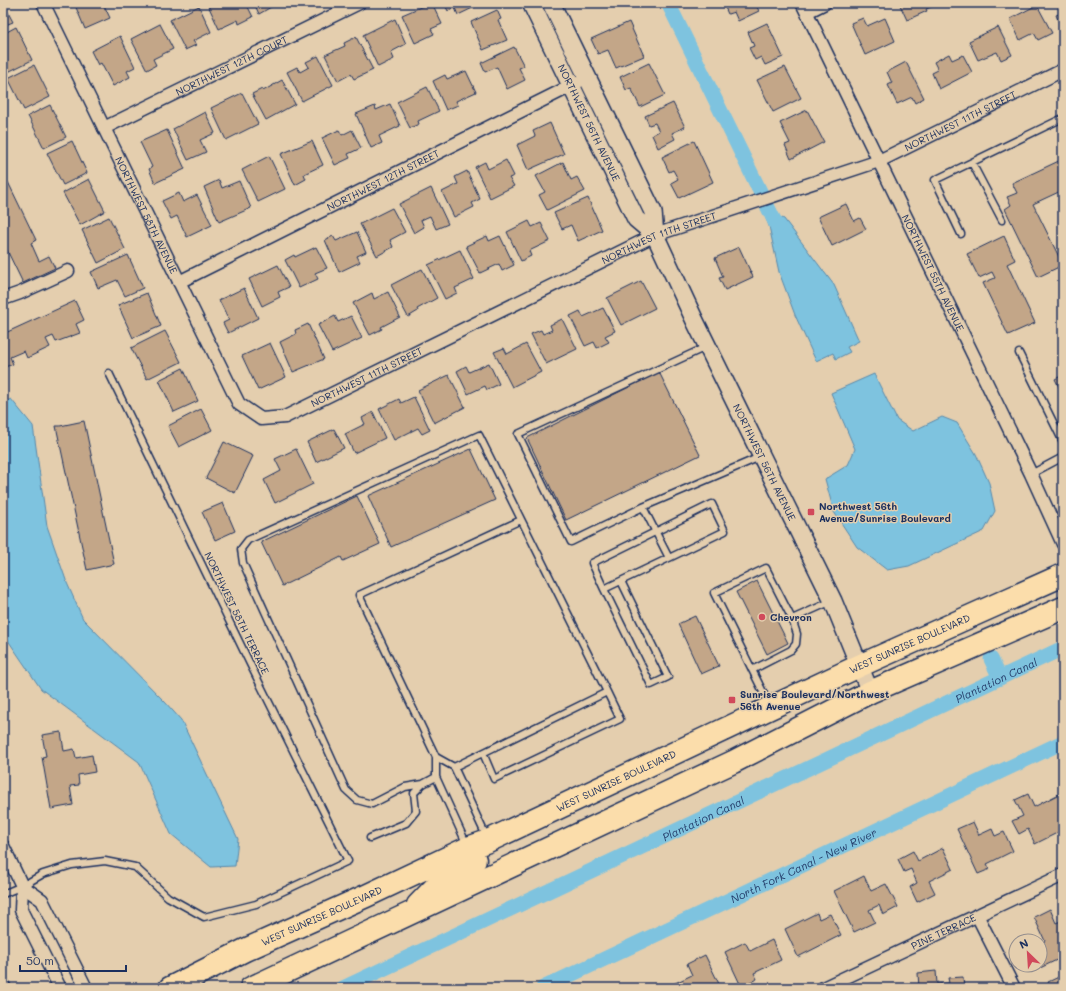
<svg xmlns="http://www.w3.org/2000/svg" width="1066" height="991" viewBox="0 0 1066 991" font-family="Mali,sans-serif">
  <style>
    .water { fill: #7ec3df; stroke: #5688ab }
    .lines { fill: none; stroke-linecap: round; stroke-linejoin: round }
    .canal { stroke: #7ec3df; stroke-width: 15 }
    .building { fill: #c3a688; stroke: #1b2f5e }
    .lane-casing { stroke: #1b2f5e; stroke-width: 9 }
    .street-casing { stroke: #1b2f5e; stroke-width: 15 }
    .secondary-casing { stroke: #1b2f5e; stroke-width: 20 }
    .highway-casing { stroke: #1b2f5e; stroke-width: 25 }
    .lane { stroke: #e4ceae; stroke-width: 6 }
    .street { stroke: #e4ceae; stroke-width: 12 }
    .secondary { stroke: #e4ceae; stroke-width: 17 }
    .highway { stroke: #fbddab; stroke-width: 22 }
    .poi-dot { fill: #d1495b; stroke: #e4ceae; stroke-width: 1.5 }
    .labels { text-anchor: middle; dominant-baseline: central; stroke-width: 3; stroke-linejoin: round; paint-order: stroke }
    .street-label { font-size: 10px; fill: #1b2f5e; stroke: #e4ceae }
    .poi-label { font-size: 10px; font-weight: bold; fill: #1b2f5e; stroke: #e4ceae; text-anchor: start }
    .water-label { font-size: 11px; font-style: italic; fill: #253e6b; stroke: #e4ceae }
  </style>
  <rect width="100%" height="100%" fill="#e4ceae"/>
  <filter id="ink" filterUnits="userSpaceOnUse"><feTurbulence type="fractalNoise" baseFrequency=".025" numOctaves="2"/><feDisplacementMap in="SourceGraphic" scale="8" xChannelSelector="R" yChannelSelector="G"/><feConvolveMatrix kernelMatrix="1 2 1 2 8 2 1 2 1" color-interpolation-filters="sRGB"/></filter>
  <g filter="url(#ink)">
    <!-- water -->
    <path class="water" d="M770,207L775,209L778,216L784,219L834,285L859,341L847,347L850,352L836,359L833,353L816,361L795,315L779,272L769,226L764,214L766,209Z
      M874,374L897,420L913,431L942,417L957,423L976,454L989,483L995,511L984,531L909,566L887,570L857,547L834,512L825,479L848,465L855,449L831,393Z
      M11,399L33,426L47,526L67,583L83,619L165,702L181,720L238,839L235,866L211,867L171,834L139,762L41,689L3,633V403Z"/>
    <g class="lines">
      <!-- canal -->
      <g class="canal">
        <path d="M668,3L777,226"/>
        <path d="M991,659L1000,678"/>
        <path id="s1" d="M343,988L1063,648"/>
        <path id="s2" d="M543,988L1063,742"/>
      </g>
    </g>
    <!-- building -->
    <path class="building" d="M3,3L13,22L3,26Z
      M69,3H103L110,18L85,29L75,5L71,7Z
      M207,3H246L253,17L239,24L238,20L219,29Z
      M254,3H278L259,14Z
      M430,3H432L442,24L431,29L434,34L415,43L402,15Z
      M444,3H483L458,15L455,8L448,11Z
      M723,3H755L759,11L738,21L734,12L728,14Z
      M899,3H935L936,5L926,9L927,11L907,20Z
      M1057,3H1063V24L1060,25L1056,15L1061,13Z
      M1037,5L1052,33L1038,40L1034,33L1020,40L1010,19Z
      M199,6L211,32L193,41L196,45L185,50L170,20Z
      M497,10L501,19L498,20L507,40L483,50L471,22Z
      M863,18L867,26L885,18L895,41L865,55L851,23Z
      M395,19L406,44L391,52L394,59L378,67L363,35Z
      M629,22L644,56L616,68L608,50L598,54L591,39Z
      M767,23L783,57L765,65L761,57L755,60L749,48L754,46L748,32Z
      M160,24L173,49L153,59L156,65L147,70L131,39Z
      M16,27L32,60L6,73L3,67V34Z
      M998,27L1012,55L1001,60L997,52L978,60L969,41Z
      M120,36L135,67L127,71L130,77L113,86L101,63L98,65L91,51Z
      M356,37L373,70L354,79L351,74L338,81L325,55L345,46L344,43Z
      M514,47L524,66L519,68L525,80L507,89L497,67L485,72L481,63Z
      M949,54L952,60L963,55L972,72L939,89L932,73L938,70L934,62Z
      M318,56L333,85L302,101L287,72L297,67L300,72L309,67L306,62Z
      M906,62L924,98L915,103L912,97L897,104L888,85L892,83L887,72Z
      M649,63L665,95L640,107L631,88L626,90L620,77Z
      M34,65L50,97L24,110L8,78Z
      M785,67L801,98L773,112L757,80Z
      M466,71L476,92L456,101L458,105L446,110L433,81L445,75L447,79Z
      M282,80L295,104L266,120L252,94L262,89L263,91Z
      M427,87L439,111L418,121L419,124L410,128L397,102Z
      M242,93L258,124L226,140L211,108Z
      M673,103L685,127L672,133L675,139L658,148L652,135L659,131L655,123L649,125L645,116Z
      M390,104L400,126L379,136L382,143L371,148L356,114L375,106L376,110Z
      M50,105L66,137L44,148L28,116Z
      M807,110L824,142L791,159L785,145L790,143L780,123Z
      M205,112L215,133L200,140L206,152L188,160L173,129Z
      M550,123L564,154L528,170L517,145L535,136L533,131Z
      M167,130L185,169L155,183L149,169L152,167L140,142Z
      M339,130L342,135L352,130L361,148L348,154L350,158L335,165L322,138Z
      M72,141L87,173L63,185L47,153Z
      M312,141L323,165L304,174L306,179L295,185L281,154Z
      M694,141L713,182L679,198L671,183L678,179L673,170L669,172L662,157Z
      M269,156L285,189L258,202L242,170Z
      M1063,159V190L1033,204L1063,265L1038,277L1005,209L1011,205L1007,197L1017,193L1012,183Z
      M506,160L514,176L509,178L514,186L490,198L475,167L485,162L488,169Z
      M563,162L571,180L577,177L585,191L547,210L539,195L545,192L536,176Z
      M467,171L480,199L472,203L474,207L454,217L442,192L458,184L455,177Z
      M89,179L105,211L80,225L63,193Z
      M219,180L222,188L239,181L251,208L219,222L204,187Z
      M8,182L36,240L31,243L39,261L49,256L55,268L23,283L3,242V184Z
      M431,188L448,224L436,229L430,216L421,220L424,227L414,233L399,204Z
      M179,193L183,202L197,195L212,225L187,237L177,216L171,219L162,201Z
      M588,198L602,230L578,241L571,225L562,229L554,213Z
      M846,204L854,221L860,218L866,229L832,246L818,217Z
      M392,208L405,232L390,240L393,247L377,256L360,224Z
      M109,217L125,249L98,263L82,230Z
      M529,221L532,227L541,223L550,241L529,251L531,256L521,261L507,232Z
      M357,232L366,252L357,256L360,262L339,272L325,240L333,236L336,241Z
      M487,236L489,241L500,236L514,265L502,271L499,264L480,273L466,246Z
      M1004,236L1015,260L1007,264L1035,323L1008,335L983,283L995,278L992,272L979,278L967,254Z
      M316,247L327,268L315,273L318,279L299,288L285,260L294,255L295,257Z
      M739,247L753,277L725,290L719,278L723,277L715,258Z
      M460,250L474,279L455,288L457,293L445,299L428,265Z
      M128,255L143,288L125,296L117,280L98,288L91,272Z
      M278,265L289,287L278,292L280,297L262,306L249,279Z
      M422,269L437,298L417,309L418,311L408,317L391,285Z
      M641,281L655,308L621,325L607,298Z
      M244,288L258,318L228,333L223,323L229,320L219,300Z
      M388,292L400,317L381,327L382,329L370,335L353,303L372,293L374,299Z
      M147,293L161,326L133,338L118,305Z
      M75,301L84,320L76,324L80,333L56,342L53,336L46,339L50,347L27,358L24,351L10,357L13,364L5,367L3,363V334Z
      M603,308L615,331L605,336L609,342L597,348L594,342L585,346L570,316L580,311L583,317Z
      M335,316L338,322L351,316L362,338L332,352L318,325Z
      M562,319L577,349L546,364L531,334L541,330L543,334L552,330L550,325Z
      M308,324L324,359L293,372L280,342L296,334L295,330Z
      M165,331L181,362L147,379L131,348Z
      M270,343L286,377L258,390L242,356Z
      M526,344L541,372L512,387L494,352L504,348L507,354Z
      M489,363L499,384L487,390L485,386L468,394L457,371L466,366L469,372Z
      M183,368L198,401L174,412L159,380Z
      M659,372L700,455L566,520L527,438Z
      M449,375L465,407L434,423L418,390Z
      M1063,375V395L1055,379Z
      M414,397L430,430L422,434L418,428L394,440L379,409L399,399L401,403Z
      M201,409L212,430L179,447L168,426Z
      M373,412L385,438L354,453L345,434L365,424L362,418Z
      M84,421L114,564L87,570L56,426H60Z
      M334,429L344,448L316,462L307,442Z
      M224,442L253,456L235,493L206,478Z
      M296,449L313,484L275,503L264,480L281,471L275,459Z
      M471,449L495,500L391,547L368,496Z
      M357,496L380,544L343,561L341,557L282,586L261,542Z
      M223,503L235,531L215,540L202,512Z
      M757,581L788,643L767,654L736,592Z
      M695,616L719,666L701,674L678,624Z
      M61,732L64,751L74,749L76,758L92,755L95,772L78,775L79,785L70,786L73,805L51,809L42,757L46,756L42,735Z
      M1028,794L1034,807L1059,794L1063,801V830L1035,844L1028,829L1019,834L1012,821L1023,816L1015,800Z
      M973,822L979,835L992,829L995,836L1004,832L1013,851L987,864L990,869L978,874L957,829Z
      M943,848L953,869L929,881L935,893L917,902L910,887L917,883L911,869L904,872L898,859L913,851L918,861Z
      M864,876L871,891L886,884L898,907L883,915L879,905L869,910L875,922L854,932L834,891Z
      M1050,909L1056,923L1063,920V957L1040,968L1038,965H1040V944L1045,941L1034,917Z
      M817,913L819,919L830,914L841,935L798,957L785,929Z
      M772,940L781,960L754,973L757,979L741,986L725,952L745,942L750,951Z
      M705,955L721,988H672L671,985L692,975L687,964Z
      M936,971L937,984L949,983L948,978L963,977L964,988H919L918,973Z
      M1063,975V988H1051L1048,982Z"/>
    <g class="lines">
      <!-- lane casing -->
      <g class="lane-casing">
        <path id="lane" d="M972,163L1002,220
          M961,234L935,180L1063,118
          M706,347L518,434L571,542L643,507L760,457
          M1019,353L1063,442
          M1031,474L1063,457
          M621,581L668,677L651,685L604,589L669,558L643,507
          M604,589L592,563L712,504L725,531L669,558
          M792,619L832,601
          M752,670L791,650L796,644L797,634L792,619L766,568L714,593L769,704
          M483,753L494,779L620,719L607,692
          M436,757V777L467,845
          M423,784L405,787L372,804L357,800L346,790L243,563L241,549L248,540L479,435L607,692L454,767
          M370,838L406,823L416,811L414,793L423,784L436,777
          M487,838L454,767L436,757L359,595L521,520
          M3,894L22,886L43,874L72,865L105,861L135,867L168,897L204,917L256,904L348,861L250,664L109,373
          M3,978L8,988"/>
      </g>
      <!-- street casing -->
      <g class="street-casing">
        <g id="street">
          <path id="s3" d="M43,3L234,394L239,404L261,419L285,417L655,235L879,161L1063,70"/>
          <path id="s4" d="M802,3L1031,474L1063,544"/>
          <path d="M807,12L825,3"/>
          <path id="s5" d="M104,128L359,3"/>
          <path id="s6" d="M179,282L577,83"/>
          <path d="M3,299L20,293L68,271"/>
          <path d="M3,846L22,886L21,910L60,988"/>
          <path d="M22,886L42,900L86,988"/>
          <path d="M977,915L1014,988"/>
          <path id="s7" d="M823,988L1063,875"/>
        </g>
      </g>
      <!-- secondary casing -->
      <g class="secondary-casing">
        <g id="secondary">
          <path id="s8" d="M531,3L636,219L655,235"/>
          <path id="s9" d="M551,3L653,212L655,235L695,321L833,601L870,692"/>
        </g>
      </g>
      <!-- highway casing -->
      <g class="highway-casing">
        <g id="highway">
          <path d="M418,905L450,872L475,860"/>
          <path id="s10" d="M170,988L245,950L366,896L468,848L488,841L859,666L1063,575"/>
          <path d="M251,988L733,762L870,692L1063,608"/>
        </g>
      </g>
      <!-- lane -->
      <use href="#lane" class="lane"/>
      <!-- street -->
      <use href="#street" class="street"/>
      <!-- secondary -->
      <use href="#secondary" class="secondary"/>
      <!-- highway -->
      <use href="#highway" class="highway"/>
    </g>
  </g>
  <!-- markers -->
  <g class="poi-dot">
    <rect x="807" y="508" width="8" height="8" rx="2"/>
    <circle cx="762" cy="617" r="4"/>
    <rect x="728" y="696" width="8" height="8" rx="2"/>
  </g>
  <g class="labels">
    <!-- street labels -->
    <g class="street-label">
      <text stroke="none"><textPath href="#s5" startOffset="142">NORTHWEST 12TH COURT</textPath></text>
      <text stroke="none"><textPath href="#s3" startOffset="1236">NORTHWEST 11TH STREET</textPath></text>
      <text stroke="none"><textPath href="#s8" startOffset="133">NORTHWEST 56TH AVENUE</textPath></text>
      <text stroke="none"><textPath href="#s6" startOffset="228">NORTHWEST 12TH STREET</textPath></text>
      <text stroke="none"><textPath href="#s3" startOffset="236">NORTHWEST 58TH AVENUE</textPath></text>
      <text stroke="none"><textPath href="#s3" startOffset="912">NORTHWEST 11TH STREET</textPath></text>
      <text stroke="none"><textPath href="#s4" startOffset="300">NORTHWEST 55TH AVENUE</textPath></text>
      <text stroke="none"><textPath href="#s3" startOffset="588">NORTHWEST 11TH STREET</textPath></text>
      <text stroke="none"><textPath href="#s9" startOffset="508">NORTHWEST 56TH AVENUE</textPath></text>
      <text transform="translate(237 613) rotate(64)">NORTHWEST 58TH TERRACE</text>
      <text stroke="none"><textPath href="#s10" startOffset="816">WEST SUNRISE BOULEVARD</textPath></text>
      <text stroke="none"><textPath href="#s10" startOffset="492">WEST SUNRISE BOULEVARD</textPath></text>
      <text stroke="none"><textPath href="#s10" startOffset="168">WEST SUNRISE BOULEVARD</textPath></text>
      <text stroke="none"><textPath href="#s7" startOffset="133">PINE TERRACE</textPath></text>
    </g>
    <!-- poi labels -->
    <g class="poi-label">
      <text x="819" y="506">Northwest 56th<tspan x="819" dy="12">Avenue/Sunrise Boulevard</tspan></text>
      <text x="770" y="617">Chevron</text>
      <text x="740" y="694">Sunrise Boulevard/Northwest<tspan x="740" dy="12">56th Avenue</tspan></text>
    </g>
    <!-- water labels -->
    <g class="water-label">
      <text stroke="none"><textPath href="#s1" startOffset="722">Plantation Canal</textPath></text>
      <text stroke="none"><textPath href="#s1" startOffset="398">Plantation Canal</textPath></text>
      <text stroke="none"><textPath href="#s2" startOffset="288">North Fork Canal - New River</textPath></text>
    </g>
  </g>
  <!-- margin -->
  <rect width="1066" height="991" fill="none" stroke="#e4ceae" stroke-width="16"/>
  <rect x="8" y="8" width="1050" height="975" fill="none" stroke="#1b2f5e" stroke-width="1.5" filter="url(#ink)"/>
  <!-- north arrow -->
  <g transform="translate(1028 953) rotate(335)"><circle r="19" fill="#e4ceae" stroke="#948e8e"/>
  <path d="M0-3L7 15L0 10L-7 15Z" fill="#d1495b"/>
  <text y="-6" font-size="11" font-weight="bold" text-anchor="middle" fill="#1b2f5e">N</text>
  </g>
  <!-- scale -->
  <path d="M20 965v6h106v-6" fill="none" stroke="#1b2f5e" stroke-width="2"/>
  <text x="26" y="965" font-size="12" fill="#1b2f5e" stroke="#e4ceae" stroke-width="3" paint-order="stroke">50 m</text>
</svg>
